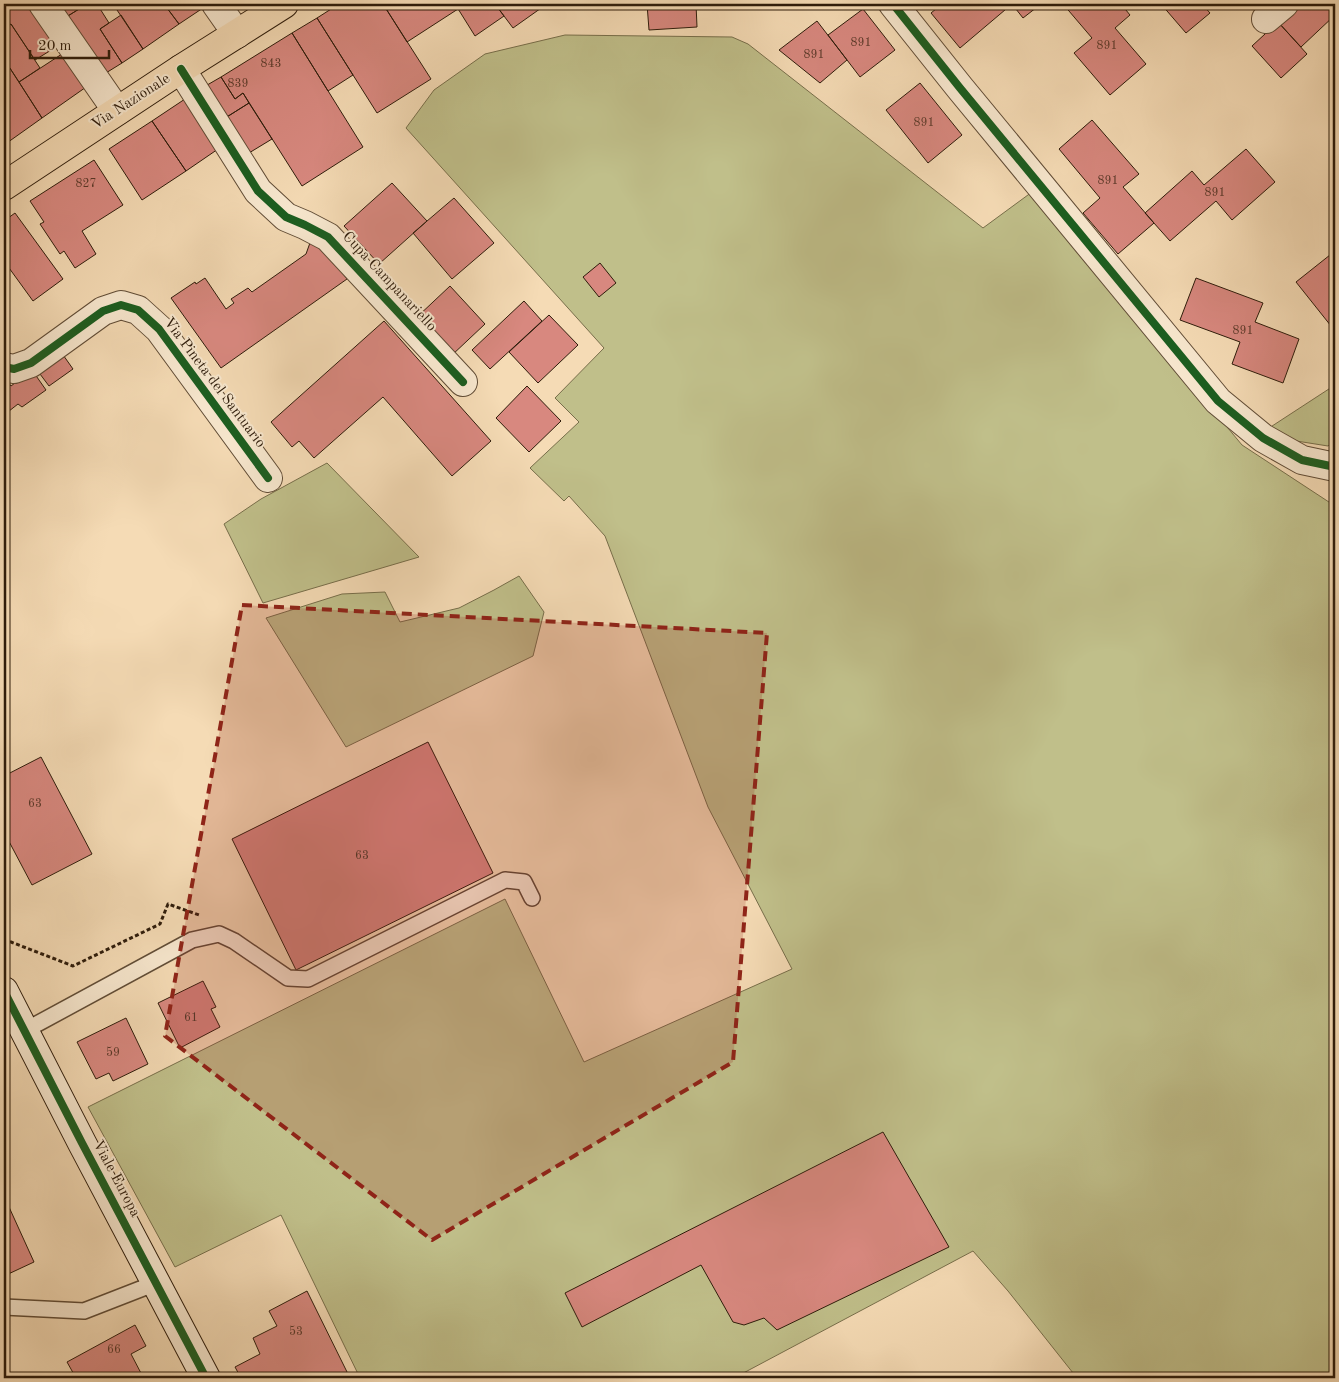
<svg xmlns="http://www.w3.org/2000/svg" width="1339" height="1382" viewBox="0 0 1339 1382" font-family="'Old Standard TT',serif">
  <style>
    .green { fill: #c0bf8a; stroke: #776e4a }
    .building { fill: #d8887f; stroke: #2e1c0b }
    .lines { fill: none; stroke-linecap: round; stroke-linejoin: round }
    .lane-casing { stroke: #604c36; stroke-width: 18 }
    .street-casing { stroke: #604c36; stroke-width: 30 }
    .secondary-casing { stroke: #2e1c0b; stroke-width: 30 }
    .primary-casing { stroke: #2e1c0b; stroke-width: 30 }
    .path { stroke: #2e1c0b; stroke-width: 3; stroke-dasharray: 4 2.5; stroke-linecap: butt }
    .lane { stroke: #f8e8cf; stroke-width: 15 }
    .street { stroke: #f8e8cf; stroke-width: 28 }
    .secondary { stroke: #f8e8cf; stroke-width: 28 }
    .primary { stroke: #f5dbb5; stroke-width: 28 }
    .cycleway-casing { stroke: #f8e8cf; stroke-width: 11 }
    .cycleway { stroke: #1b5e20; stroke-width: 8 }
    .marked { fill: #8f2418; fill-opacity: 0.2; stroke: #8f2418; stroke-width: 4; stroke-dasharray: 10 6; stroke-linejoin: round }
    .labels { text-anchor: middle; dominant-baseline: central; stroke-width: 4; stroke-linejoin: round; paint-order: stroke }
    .number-label { font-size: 12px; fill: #583728 }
    .street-label { font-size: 15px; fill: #2e1c0b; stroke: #f8e8cf }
  </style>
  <rect width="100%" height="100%" fill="#f5dbb5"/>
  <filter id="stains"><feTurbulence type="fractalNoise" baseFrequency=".004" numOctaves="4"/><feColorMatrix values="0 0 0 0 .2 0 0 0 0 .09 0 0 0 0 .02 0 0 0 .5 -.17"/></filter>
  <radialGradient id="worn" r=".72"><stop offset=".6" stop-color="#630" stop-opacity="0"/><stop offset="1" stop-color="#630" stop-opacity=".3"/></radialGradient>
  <!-- green -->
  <path class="green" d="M565,35L732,37L748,44L983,228L1032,192L1242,445L1335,506V1378H1077L1008,1291L973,1251L734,1378H360L281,1215L175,1267L88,1107L505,899L584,1062L792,969L708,807L605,536L569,496L564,501L530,468L579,422L555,398L604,348L406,128L434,90L485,54Z
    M1335,385V441L1328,446L1290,440L1266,430Z
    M327,463L419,557L263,603L224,524L261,499Z
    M519,576L544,612L533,656L346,747L266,618L342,594L385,592L400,622L459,608L494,590Z"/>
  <!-- building -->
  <path class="building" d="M4,4H34L61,44L35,60L11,24L4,29Z
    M53,4H83L84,6L63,19Z
    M87,4H97L109,23L100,29L122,63L101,76L63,19Z
    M113,4H164L179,24L143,49Z
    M164,4H200L203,8L179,24Z
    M339,4H383L431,79L377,113L317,18Z
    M383,4H455L458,9L407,42Z
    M455,4H495L504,16L475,36Z
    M495,4H542L544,6L513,28Z
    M647,4H696L697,27L649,30Z
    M942,4H1041L1023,18L1012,4L960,48L931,13Z
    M1063,4H1121L1130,15L1115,28L1146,64L1110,95L1074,53L1092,38Z
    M1161,4H1202L1210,13L1186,33Z
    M1298,4H1335V15L1301,47L1278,22Z
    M863,9L895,50L860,77L828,35Z
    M121,15L143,49L122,63L100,29Z
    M317,18L353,75L328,91L292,33Z
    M817,21L847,60L820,83L779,50Z
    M1278,22L1307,54L1281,78L1252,46Z
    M11,24L40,68L19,82L4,59V29Z
    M292,33L363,147L302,186L243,93L235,99L221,77Z
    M65,52L89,85L42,118L19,82Z
    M4,59L42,118L4,145Z
    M221,77L235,99L243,93L249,103L222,120L202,88Z
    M920,83L962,135L928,163L886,110Z
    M188,97L221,147L186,171L152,121Z
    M249,103L272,139L244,156L222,120Z
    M1092,120L1139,174L1123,187L1154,223L1118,254L1083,213L1100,198L1059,149Z
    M152,121L186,171L142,200L109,149Z
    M1246,149L1275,182L1232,220L1216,201L1170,241L1145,213L1192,171L1204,185Z
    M94,160L123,205L82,231L96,254L75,268L64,251L60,254L40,224L44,222L30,201Z
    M392,183L427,221L379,264L344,226Z
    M454,198L494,243L452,279L413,233Z
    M15,213L63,279L33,301L4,261V221Z
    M311,240L322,244L347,279L221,368L171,298L195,282L196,284L205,278L226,309L234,303L231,299L248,288L252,292L306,254Z
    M1335,251V331L1296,282Z
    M600,263L616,283L599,297L583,277Z
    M1196,278L1263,303L1255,322L1299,339L1283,383L1232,364L1240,342L1180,320Z
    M450,286L485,324L451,356L416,318Z
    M524,301L542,321L490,369L472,350Z
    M549,315L578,345L538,383L509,352Z
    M384,321L491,441L452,476L383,397L314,458L299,441L292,447L271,422Z
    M61,352L73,369L49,386L37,370Z
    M32,370L46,390L22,407L18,404L4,415V381L6,380L11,386Z
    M527,386L561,421L529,452L496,418Z
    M428,742L493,873L296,970L232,839Z
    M41,757L92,854L32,885L4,832V776Z
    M203,981L216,1007L211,1009L220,1027L180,1048L158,1003Z
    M126,1018L148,1064L113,1081L109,1073L96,1079L77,1042Z
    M883,1132L949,1247L777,1330L764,1318L744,1325L733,1322L701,1265L582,1327L565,1293Z
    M4,1196L34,1262L4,1276Z
    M307,1291L350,1378H241L235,1367L260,1354L253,1338L277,1326L269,1311Z
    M135,1325L146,1346L131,1354L143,1377L76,1378L67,1362Z"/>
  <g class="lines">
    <!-- lane casing -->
    <g class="lane-casing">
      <path id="lane" d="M24,1031L192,940L219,934L234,941L288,978L308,979L505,880L524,882L532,898
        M4,1307L84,1311L156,1283"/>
    </g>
    <!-- street casing -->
    <g class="street-casing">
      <path id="street" d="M43,4L117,111
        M216,4L237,34
        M893,4L960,88L1218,401L1263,438L1302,460L1335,467
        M1266,19L1284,4
        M181,69L258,191L286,217L305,225L328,237L463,382
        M4,367L14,369L31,363L103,311L121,305L138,310L159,329L268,478"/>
    </g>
    <!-- secondary casing -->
    <g class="secondary-casing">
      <path id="secondary" d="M4,991L82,1143L206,1378"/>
    </g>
    <!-- primary casing -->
    <g class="primary-casing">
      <path id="primary" d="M4,186L181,69L284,4"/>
    </g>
    <!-- path -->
    <path class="path" d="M4,945L11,942L73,966L160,924L168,904L199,915"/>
    <!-- lane -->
    <use href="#lane" class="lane"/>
    <!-- street -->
    <use href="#street" class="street"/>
    <!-- secondary -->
    <use href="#secondary" class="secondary"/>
    <!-- primary -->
    <use href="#primary" class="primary"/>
    <!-- cycleway casing -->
    <g class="cycleway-casing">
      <path id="cycleway" d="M893,4L960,88L1218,401L1263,438L1302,460L1335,467
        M181,69L258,191L286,217L305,225L328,237L463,382
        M4,367L14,369L31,363L103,311L121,305L138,310L159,329L268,478
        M4,991L82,1143L206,1378"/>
    </g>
    <!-- cycleway -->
    <use href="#cycleway" class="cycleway"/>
  </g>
  <!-- marked area -->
  <path class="marked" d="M242,605L767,633L733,1062L432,1240L165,1036Z"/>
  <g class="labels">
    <!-- number labels -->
    <g class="number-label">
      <text x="861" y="43">891</text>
      <text x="1107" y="46">891</text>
      <text x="814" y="55">891</text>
      <text x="271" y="64">843</text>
      <text x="238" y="84">839</text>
      <text x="924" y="123">891</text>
      <text x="1108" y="181">891</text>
      <text x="86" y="184">827</text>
      <text x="1215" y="193">891</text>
      <text x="1243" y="331">891</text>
      <text x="35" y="804">63</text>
      <text x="362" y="856">63</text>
      <text x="191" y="1018">61</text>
      <text x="113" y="1053">59</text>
      <text x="296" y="1332">53</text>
      <text x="114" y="1350">66</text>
    </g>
    <!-- street labels -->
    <g class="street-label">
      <text transform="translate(131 102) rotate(-33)">Via Nazionale</text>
      <text transform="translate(389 282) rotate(47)">Cupa Campanariello</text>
      <text transform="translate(214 383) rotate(53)">Via Pineta del Santuario</text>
      <text transform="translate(116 1179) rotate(62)">Viale Europa</text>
    </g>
  </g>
  <!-- margin -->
  <rect width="1339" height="1382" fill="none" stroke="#f5dbb5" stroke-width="20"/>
  <rect x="5" y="5" width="1329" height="1372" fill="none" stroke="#2e1c0b" stroke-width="2.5"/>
  <rect x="10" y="10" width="1319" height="1362" fill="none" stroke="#2e1c0b"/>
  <!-- scale -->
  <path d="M30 50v8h79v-8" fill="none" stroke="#2e1c0b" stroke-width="2.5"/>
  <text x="38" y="50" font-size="15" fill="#2e1c0b" stroke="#f8e8cf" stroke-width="4" paint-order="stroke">20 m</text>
  <rect width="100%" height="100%" filter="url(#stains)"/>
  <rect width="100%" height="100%" fill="url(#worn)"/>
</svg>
